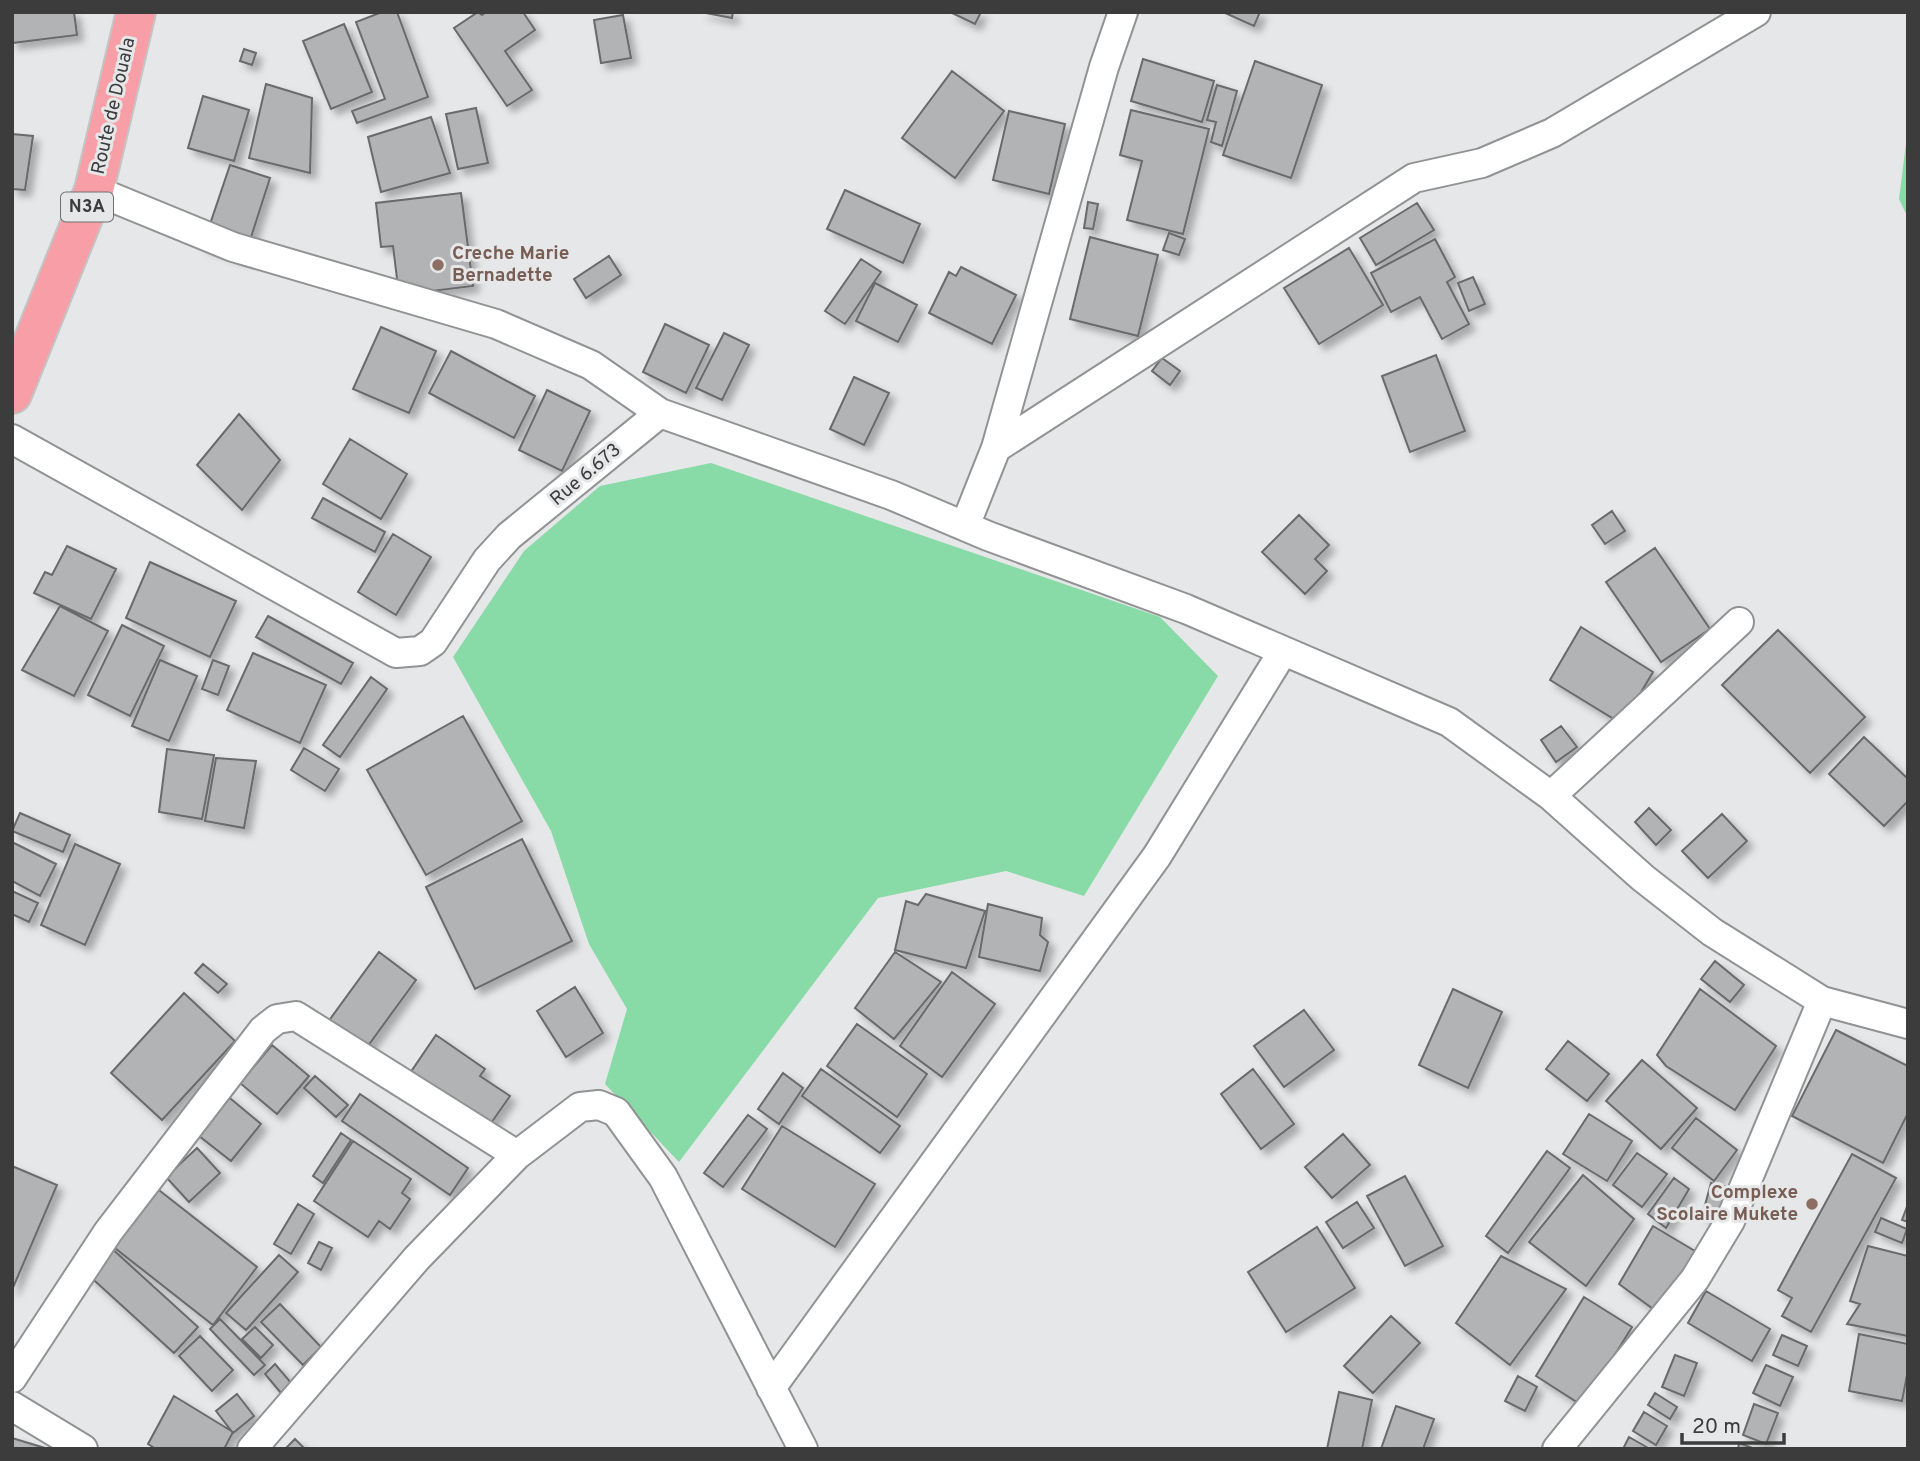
<svg xmlns="http://www.w3.org/2000/svg" width="1920" height="1461" viewBox="0 0 1920 1461" font-family="Overpass,sans-serif">
  <style>
    .green { fill: #88daa6 }
    .building { fill: #b2b3b4; stroke: #696a6b; stroke-width: 2; filter: url(#shadow) }
    .lines { fill: none; stroke-linecap: round; stroke-linejoin: round }
    .street-casing { stroke: #919293; stroke-width: 32 }
    .highway-casing { stroke: #c4c4c4; stroke-width: 42 }
    .street { stroke: #fff; stroke-width: 28 }
    .highway { stroke: #f89ea7; stroke-width: 38 }
    .education-dot { fill: #8d6e63; stroke: #e6e7e8; stroke-width: 2.5 }
    .labels { text-anchor: middle; dominant-baseline: central; stroke-width: 6; stroke-linejoin: round; paint-order: stroke }
    .shield { fill: #e6e7e8; stroke: #6f6f70; stroke-width: 2 }
    .shield-label { font-size: 18px; font-weight: bold; fill: #3c3c3c }
    .street-label { font-size: 19px; fill: #3c3c3c; stroke: #e6e7e8 }
    .education-label { font-size: 19px; font-weight: bold; fill: #785e54; stroke: #e6e7e8; text-anchor: start }
  </style>
  <defs>
    <filter id="shadow"><feDropShadow dx="6" dy="6" stdDeviation="3.5" flood-color="#0004"/></filter>
  </defs>
  <rect width="100%" height="100%" fill="#e6e7e8"/>
  <!-- green -->
  <path class="green" d="M1908,128V218L1899,199Z
    M711,463L1160,617L1218,676L1084,896L1006,871L878,898L679,1162L605,1084L627,1009L589,944L551,831L453,657L524,551L600,486Z"/>
  <!-- building -->
  <path class="building" d="M12,12H74L77,35L12,43Z
    M382,12H397L428,97L357,123L352,111L385,99L356,22Z
    M478,12L482,15L486,12H523L535,30L505,51L532,90L507,106L454,28Z
    M701,12H733L732,18Z
    M950,12H981L975,24Z
    M1223,12H1260L1254,26Z
    M623,15L631,58L601,63L594,20Z
    M344,24L372,92L331,109L303,41Z
    M244,49L256,53L252,65L240,61Z
    M1143,59L1214,81L1202,122L1131,101Z
    M1255,61L1322,85L1291,178L1223,155Z
    M952,71L1004,111L955,178L902,138Z
    M266,84L312,98L310,173L249,158Z
    M1217,85L1237,91L1222,146L1211,142L1216,122L1207,120Z
    M203,96L249,110L234,161L188,148Z
    M476,108L488,163L458,169L446,114Z
    M1131,110L1209,129L1183,234L1127,220L1142,161L1120,155Z
    M1009,111L1065,124L1049,194L993,180Z
    M431,117L450,173L381,192L368,137Z
    M12,134L33,136L25,190L12,189Z
    M230,165L270,178L244,259L203,245Z
    M845,190L920,224L903,263L827,229Z
    M461,193L473,286L399,295L393,246L381,247L376,203Z
    M1088,202L1098,204L1093,229L1084,228Z
    M1417,203L1434,230L1376,265L1360,238Z
    M1169,233L1185,239L1179,255L1163,250Z
    M1090,237L1158,255L1138,336L1070,319Z
    M1435,239L1455,277L1447,282L1469,324L1442,339L1420,297L1391,312L1371,273Z
    M1349,248L1383,305L1319,344L1284,288Z
    M609,256L621,275L586,298L574,279Z
    M861,259L881,272L845,324L825,311Z
    M961,267L1016,295L992,344L929,313L949,272L956,276Z
    M1473,277L1485,304L1469,311L1458,283Z
    M875,283L917,305L898,342L856,321Z
    M665,324L709,345L686,393L643,372Z
    M381,327L436,351L409,413L353,389Z
    M724,333L749,345L722,400L696,388Z
    M451,351L535,396L514,438L429,393Z
    M1436,355L1465,431L1410,452L1382,376Z
    M1162,358L1180,371L1170,385L1152,371Z
    M854,377L889,393L864,445L830,429Z
    M547,390L590,411L562,471L519,450Z
    M239,414L280,460L242,510L197,465Z
    M350,439L407,474L381,519L323,484Z
    M323,498L385,532L375,552L312,518Z
    M1612,511L1625,531L1605,544L1592,525Z
    M1299,515L1329,545L1315,559L1327,571L1305,594L1262,552Z
    M393,534L431,557L396,615L358,592Z
    M67,546L116,569L91,619L34,593L45,572L52,575Z
    M1655,548L1710,629L1661,662L1606,582Z
    M150,562L236,601L210,657L126,618Z
    M60,606L108,631L74,696L22,670Z
    M268,616L353,663L341,684L256,637Z
    M122,625L164,646L130,716L88,695Z
    M1581,627L1653,672L1622,724L1550,680Z
    M1778,630L1865,717L1810,773L1722,685Z
    M253,653L326,685L300,743L227,710Z
    M160,660L197,676L169,741L132,726Z
    M213,660L229,666L218,695L202,689Z
    M371,677L387,689L340,757L323,745Z
    M463,716L522,821L426,875L367,770Z
    M1561,726L1577,747L1556,762L1541,740Z
    M1864,737L1908,779V801L1884,826L1829,774Z
    M304,748L339,769L325,791L291,770Z
    M167,749L214,755L202,819L159,812Z
    M216,758L256,761L244,828L205,821Z
    M1649,808L1671,830L1656,845L1635,822Z
    M20,813L70,835L63,852L12,831Z
    M1722,814L1747,841L1708,878L1682,851Z
    M522,839L572,941L475,989L426,887Z
    M12,842L56,864L40,896L12,881Z
    M75,844L120,864L85,945L41,925Z
    M12,891L38,903L29,922L12,914Z
    M926,894L985,911L966,968L895,950L906,901L918,905Z
    M988,904L1042,918L1040,935L1048,942L1040,971L979,957Z
    M379,952L416,980L362,1054L325,1026Z
    M895,952L941,982L894,1039L855,1008Z
    M1715,961L1744,985L1730,1002L1701,979Z
    M203,964L227,984L218,993L195,973Z
    M952,972L995,1004L942,1077L900,1046Z
    M575,987L603,1033L566,1057L537,1011Z
    M1453,989L1502,1012L1468,1088L1419,1065Z
    M1700,989L1776,1046L1735,1110L1666,1066L1657,1055Z
    M184,993L235,1041L162,1120L111,1073Z
    M1304,1010L1334,1050L1284,1087L1254,1046Z
    M857,1024L927,1074L897,1117L827,1066Z
    M1836,1030L1908,1066V1113L1883,1163L1792,1116Z
    M436,1035L485,1069L480,1076L510,1096L489,1126L404,1082Z
    M1568,1041L1609,1074L1587,1101L1546,1069Z
    M272,1045L309,1076L277,1114L240,1083Z
    M1642,1060L1697,1108L1661,1149L1606,1101Z
    M821,1069L900,1126L880,1153L802,1096Z
    M1253,1069L1294,1124L1261,1149L1221,1094Z
    M783,1073L803,1088L779,1124L758,1109Z
    M315,1076L348,1105L336,1117L304,1088Z
    M225,1094L261,1124L231,1161L194,1132Z
    M360,1094L468,1168L450,1195L342,1121Z
    M1589,1114L1632,1141L1607,1181L1563,1154Z
    M748,1115L767,1129L723,1187L704,1173Z
    M1696,1118L1737,1150L1714,1181L1672,1148Z
    M782,1126L875,1184L835,1247L742,1189Z
    M341,1133L351,1140L323,1183L313,1176Z
    M1343,1134L1370,1165L1332,1198L1305,1167Z
    M353,1141L411,1179L402,1193L410,1199L390,1229L379,1221L368,1237L314,1201Z
    M197,1148L220,1173L189,1202L166,1177Z
    M1547,1151L1570,1168L1508,1253L1486,1236Z
    M1637,1153L1667,1174L1642,1207L1613,1185Z
    M1852,1154L1896,1178L1811,1332L1782,1316L1792,1298L1778,1290Z
    M12,1166L57,1185L12,1290Z
    M1583,1175L1634,1219L1586,1286L1529,1242Z
    M1405,1176L1443,1246L1405,1266L1367,1196Z
    M1674,1178L1689,1189L1666,1228L1648,1214Z
    M1711,1183L1732,1188L1723,1222L1702,1216Z
    M155,1187L257,1267L213,1325L111,1245Z
    M1357,1202L1374,1228L1343,1248L1326,1222Z
    M298,1204L314,1214L291,1254L274,1244Z
    M1908,1204V1222L1902,1220Z
    M1881,1218L1907,1229L1902,1243L1875,1232Z
    M1653,1226L1700,1254L1660,1314L1619,1284Z
    M1317,1227L1355,1288L1286,1332L1248,1272Z
    M319,1242L332,1248L321,1270L308,1263Z
    M109,1246L198,1327L174,1353L85,1272Z
    M1868,1246L1908,1256V1336L1847,1324L1860,1304L1850,1301Z
    M279,1255L298,1272L246,1330L226,1313Z
    M1501,1256L1566,1289L1510,1365L1456,1323Z
    M1706,1291L1770,1329L1752,1361L1688,1323Z
    M1584,1297L1632,1327L1583,1406L1536,1376Z
    M280,1304L321,1347L303,1365L261,1322Z
    M1391,1316L1420,1343L1373,1393L1344,1366Z
    M220,1319L265,1365L254,1375L210,1329Z
    M255,1327L273,1345L261,1358L242,1339Z
    M1859,1334L1908,1344V1370L1902,1401L1849,1391Z
    M1782,1335L1807,1346L1798,1366L1773,1355Z
    M200,1336L233,1370L212,1391L179,1356Z
    M1675,1355L1697,1363L1684,1396L1662,1387Z
    M275,1364L292,1384L281,1393L265,1374Z
    M1766,1365L1793,1377L1780,1406L1753,1393Z
    M1518,1376L1537,1387L1525,1411L1505,1401Z
    M1339,1392L1372,1400L1362,1449H1327Z
    M1655,1393L1677,1407L1670,1419L1648,1405Z
    M237,1394L254,1416L233,1433L216,1411Z
    M174,1396L233,1432L224,1449H156L148,1444Z
    M1754,1404L1778,1413L1766,1444L1743,1435Z
    M1396,1406L1434,1419L1423,1449H1381Z
    M1644,1412L1667,1426L1656,1445L1633,1431Z
    M1629,1437L1650,1449H1623Z
    M12,1438L45,1448L12,1449Z
    M295,1439L305,1449H285Z
    M1739,1443L1755,1449H1738Z"/>
  <g class="lines">
    <!-- street casing -->
    <g class="street-casing">
      <path id="street" d="M660,413L891,495L988,536L1186,609L1449,722L1551,796L1643,878L1712,932L1822,1001L1908,1024
        M12,439L396,653L420,651L433,642L487,560L509,536L660,413L591,365L496,324L233,247L94,190
        M996,448L1414,178L1482,163L1552,133L1756,12
        M965,526L996,448L1104,67L1123,12
        M1551,796L1739,622
        M12,1378L108,1232L263,1030L277,1019L296,1016L517,1155
        M771,1388L1157,856L1282,653
        M12,1406L83,1449
        M252,1449L417,1258L517,1155L580,1107L599,1105L616,1112L663,1177L803,1449
        M1557,1449L1695,1279L1730,1221L1822,1001"/>
    </g>
    <!-- highway casing -->
    <g class="highway-casing">
      <path id="highway" d="M12,394L94,190L136,12"/>
    </g>
    <!-- street -->
    <use href="#street" class="street"/>
    <!-- highway -->
    <use href="#highway" class="highway"/>
  </g>
  <!-- markers -->
  <g class="education-dot">
    <circle cx="438" cy="265" r="7"/>
    <circle cx="1812" cy="1204" r="7"/>
  </g>
  <g class="labels">
    <!-- shield labels -->
    <rect class="shield" x="61" y="192.5" width="52" height="29" rx="5"/>
    <g class="shield-label">
      <text x="87" y="207">N3A</text>
    </g>
    <!-- street labels -->
    <g class="street-label">
      <text transform="translate(114 106) rotate(-77)">Route de Douala</text>
      <text transform="translate(586 475) rotate(-40)">Rue 6.673</text>
    </g>
    <!-- education labels -->
    <g class="education-label">
      <text x="452" y="254">Creche Marie<tspan x="452" dy="22">Bernadette</tspan></text>
      <text x="1798" y="1193" text-anchor="end">Complexe<tspan x="1798" dy="22">Scolaire Mukete</tspan></text>
    </g>
  </g>
  <!-- border -->
  <rect width="1920" height="1461" fill="none" stroke="#3c3c3c" stroke-width="28"/>
  <!-- scale -->
  <path d="M1682 1433v10h102v-10" fill="none" stroke="#3c3c3c" stroke-width="3.5"/>
  <text x="1692" y="1433" font-size="21" fill="#3c3c3c" stroke="#e6e7e8" stroke-width="5" paint-order="stroke">20 m</text>
</svg>
